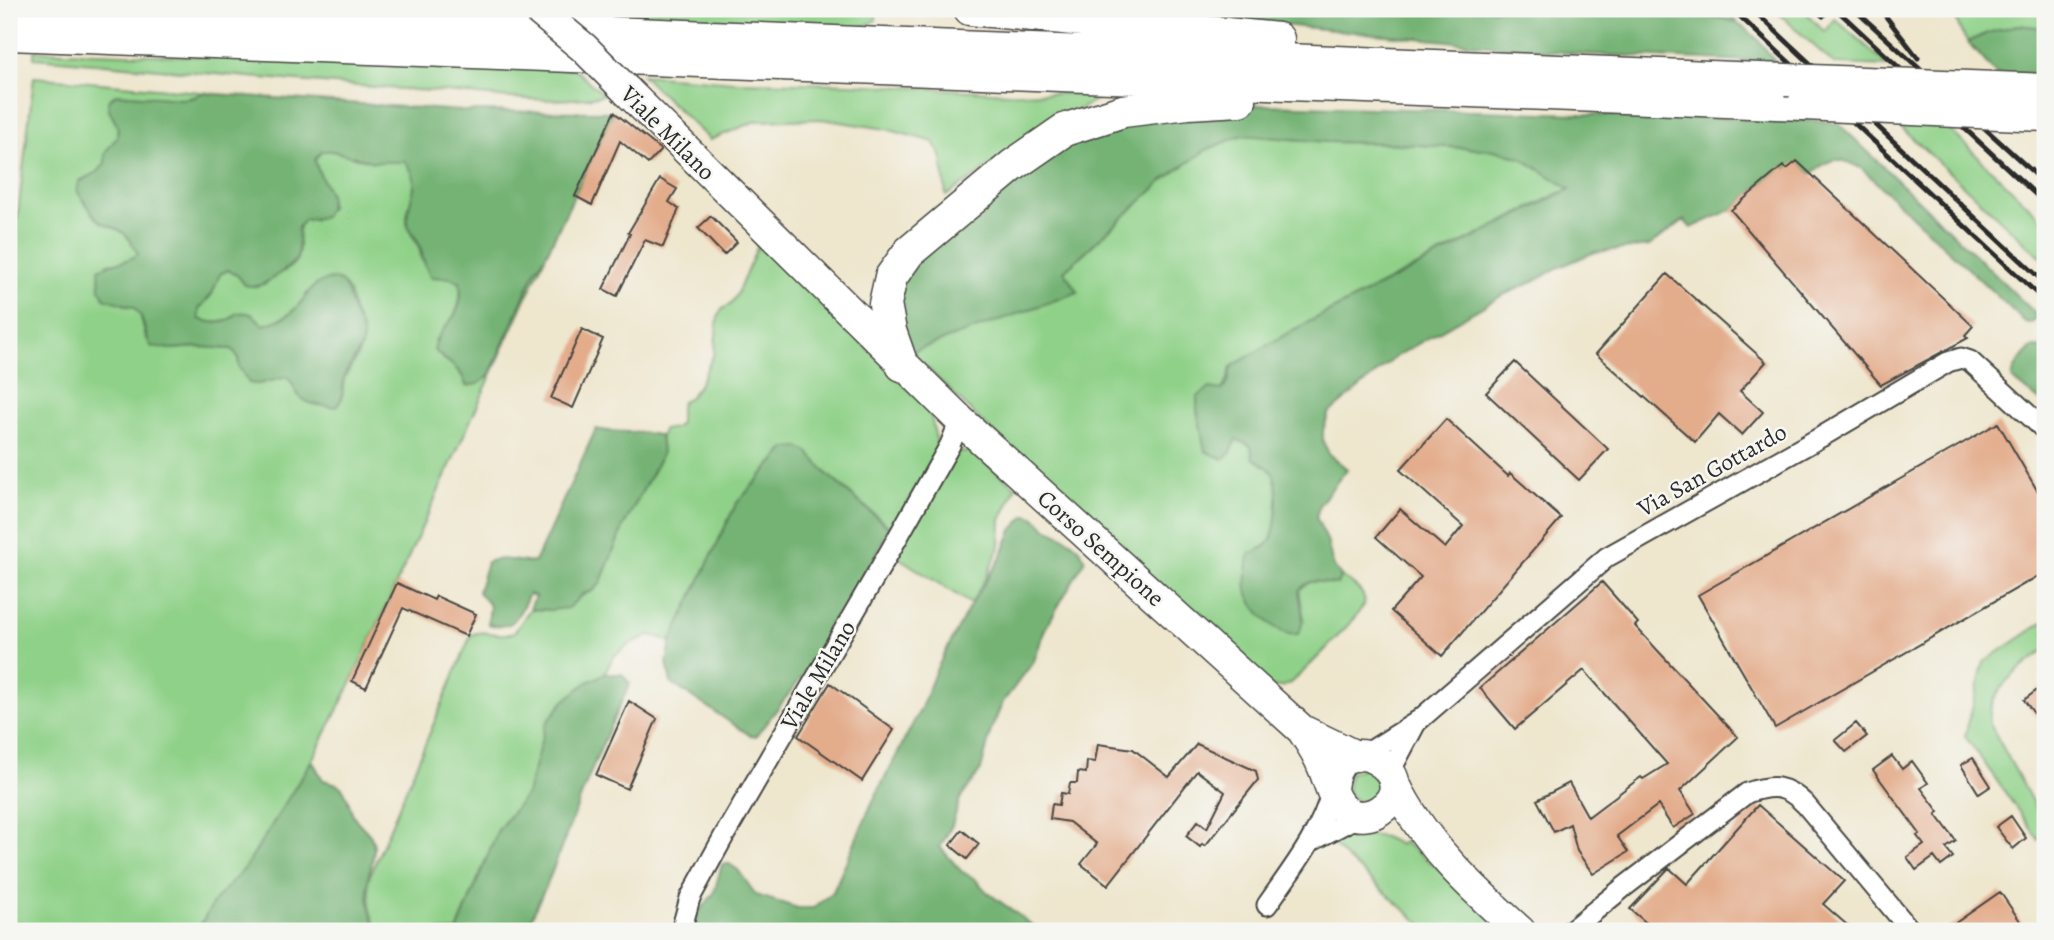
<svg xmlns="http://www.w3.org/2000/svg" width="2054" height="940" viewBox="0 0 2054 940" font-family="Alegreya,serif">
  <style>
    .green { fill: #90d189; stroke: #5e7e5a; stroke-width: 2 }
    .forest { fill: #74b375; stroke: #506f50; stroke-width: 2 }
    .building { fill: #e3ac8b }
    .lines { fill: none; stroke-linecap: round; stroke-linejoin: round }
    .minor-casing { stroke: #484743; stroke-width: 23 }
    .primary-casing { stroke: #484743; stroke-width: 33 }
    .trunk-casing { stroke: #484743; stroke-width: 35 }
    .minor { stroke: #fff; stroke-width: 19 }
    .primary { stroke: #fff; stroke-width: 30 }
    .trunk { stroke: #fff; stroke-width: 32 }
    .rail { stroke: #2b2b2b; stroke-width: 5 }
    .primary-bridge-casing { stroke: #484743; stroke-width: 33; stroke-linecap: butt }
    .trunk-bridge-casing { stroke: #484743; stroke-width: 35; stroke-linecap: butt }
    .primary-bridge { stroke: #fff; stroke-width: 30 }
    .trunk-bridge { stroke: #fff; stroke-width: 32 }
    .labels { text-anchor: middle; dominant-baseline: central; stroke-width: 5; stroke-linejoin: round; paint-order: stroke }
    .street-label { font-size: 24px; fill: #2b2b2b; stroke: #f6f6f2 }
  </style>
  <rect width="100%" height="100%" fill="#f6f6f2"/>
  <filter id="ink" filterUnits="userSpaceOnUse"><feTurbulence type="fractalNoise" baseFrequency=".0143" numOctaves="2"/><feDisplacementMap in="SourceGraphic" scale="14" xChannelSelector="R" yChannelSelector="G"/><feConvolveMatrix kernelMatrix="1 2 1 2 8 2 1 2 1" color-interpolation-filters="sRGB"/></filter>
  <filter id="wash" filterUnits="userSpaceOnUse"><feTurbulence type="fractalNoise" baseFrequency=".00686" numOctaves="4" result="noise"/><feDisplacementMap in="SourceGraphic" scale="28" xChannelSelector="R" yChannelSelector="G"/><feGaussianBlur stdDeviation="1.57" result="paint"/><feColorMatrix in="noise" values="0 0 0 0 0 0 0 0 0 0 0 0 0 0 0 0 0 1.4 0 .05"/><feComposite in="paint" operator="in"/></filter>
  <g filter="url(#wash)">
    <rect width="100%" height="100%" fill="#eee6cd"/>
    <!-- green -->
    <path class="green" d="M571,9H844L876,11V20L861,28L578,17Z
      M1684,9H1721L1738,22L1714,16H1690Z
      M1774,9H1802L1825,32L1835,19L1889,66L1834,64Z
      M1952,9H2045V28L2017,25L1988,33L1968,42L1962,34Z
      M34,51L574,69L604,95C551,106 488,95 433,91C300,83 167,69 34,58Z
      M642,75L737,82L851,84L1009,93L1105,94L1019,147L946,196L942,158L934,142L886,129L821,119L756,121L710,140Z
      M34,77L211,93C201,93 193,98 182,99L116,94L109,110L118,127L117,137L105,153V163L99,171L79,181C82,196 91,218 105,224C110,227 116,228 121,231C129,236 134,246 139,254L129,261L107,264L99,279L125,306L134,307L141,317L146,338L170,349L200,347L232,349L238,357L239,367L249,383L258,384L287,377L295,384L342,399L344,379L360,351L363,340L362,330L353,311L349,291L320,283C308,289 306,297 297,307C289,316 275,322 263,325L237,313C226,325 213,324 199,319V309L212,294L219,274L228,270L238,276L245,285L265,284C273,275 292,270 297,259C303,245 292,234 304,220H314L330,208C332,189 317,177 315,159L322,151H332L374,162H405C426,184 406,198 407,222C408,235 421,243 421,259L441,278H451L460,283C463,308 452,322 435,340L442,358L450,362L464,377L489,376L536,269L545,257L352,681L312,760L246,867L215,900L197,931H9V289Z
      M1895,122L1944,124L2045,222V261Z
      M1242,135L1328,142L1387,143L1494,150L1521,158L1571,189L1557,194L1293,330L1231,367C1227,391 1215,396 1197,410L1201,428L1231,452L1236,439L1251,446L1253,458C1258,461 1267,466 1272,471C1281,482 1277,531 1269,543C1264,549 1255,551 1249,554L1248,594L1304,619L1299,590C1315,575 1318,584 1337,584L1341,576C1348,582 1363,589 1364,599C1365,603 1364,606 1361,609C1351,624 1301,676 1287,685C1282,688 1277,687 1271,687L981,421L911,352L1077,292L1063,272L1165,179L1206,150Z
      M760,241L926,406L931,416L938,448L893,530L828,475L808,452L786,448L736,504L671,641L651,635L633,642L614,656L604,674L586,683L547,723L527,794L498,830L457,931H380L371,921L368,880L471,635C483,628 499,638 514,633L530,609L551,610L592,591L600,584L624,525L659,460C663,450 658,439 663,430L675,428L680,423V406L682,401L690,397L699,385L714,354L718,317L721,310L731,304L737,294Z
      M959,452H970L976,456L1016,487L1001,520L1000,545L987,576L971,604L896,556L954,454Z
      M2045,621V650C2022,667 1985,691 1990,724L2045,825V835L2039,840L1965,736L1984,662Z
      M1366,767L1380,782C1376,802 1357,810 1347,789L1350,773Z
      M1361,834L1384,837L1400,845L1403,842L1441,870L1508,931H1429L1345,857L1333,844L1346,836Z"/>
    <!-- forest -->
    <path class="forest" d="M1116,9H1684L1690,16C1736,16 1749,25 1775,62L1582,54Z
      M2017,25L2045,28V74H1996L1968,42L1988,33Z
      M202,93L462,111L614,112L545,257L536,269L489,376L478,384L466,386C462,368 446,362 434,350C438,322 466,322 460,282L451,278L431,277C422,265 424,253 417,240C413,234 407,228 407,220C408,197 424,182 405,162H374L332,151H322L315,159C318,183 340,191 324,217L304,220L298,227C298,236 300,248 297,257C295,264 264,286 256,286C253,287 249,286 245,285L238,276L228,270L220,274L212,294L199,309V319C213,324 227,325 237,313C250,311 255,315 263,325C275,322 288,317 296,308C307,297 310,284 327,280C349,275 348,299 354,313C357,321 363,329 363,338C362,353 348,363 344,377C341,390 346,395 336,407C324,406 303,405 296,392C293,385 293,383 287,377L258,384L249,383L239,367L238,357L232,349L200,347L170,349L150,346L141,317L134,307L104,298L100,289L99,269C112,261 126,264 138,254C133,244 127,233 117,229C112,226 106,225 101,222C97,220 81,197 77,191L79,182L99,171L105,163V153L117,137L118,127L109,110L108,101L116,94L182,99L193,98Z
      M1266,105C1451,111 1637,115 1822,121L1839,124L2039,317L2032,323L2025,322L1861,168C1837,156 1832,156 1811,174L1797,162L1787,169L1783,166L1731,210L1691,228L1684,220L1649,246L1595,252L1557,268L1535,281L1503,295L1397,356L1329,413L1323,430V442L1330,455L1347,469L1320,504L1316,517L1327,540L1333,566L1341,576L1337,584C1318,584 1314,575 1299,590C1300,606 1307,621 1298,634C1279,638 1254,611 1248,594C1244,583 1248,566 1249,554C1255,551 1264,549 1269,543C1277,531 1281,482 1271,471C1267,466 1258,461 1253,458L1251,446L1236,439L1231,452L1223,459L1205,451L1197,410V397L1210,388L1222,390L1228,383L1231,367L1293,330L1570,189L1521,158L1494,150L1387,143L1328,142L1242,135L1206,150L1165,179L1064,271L1078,292L911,352L895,292L902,273L1061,139L1224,106Z
      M2034,347L2045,348V405L2012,379C2012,369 2025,351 2034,347Z
      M596,429C616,434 645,430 660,436L662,452L659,460L624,525L600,584L592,591L583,594L568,608L551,610L530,609L535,596L529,594C518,614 516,632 488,624L490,606L478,592L487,562C506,555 517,564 535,562Z
      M799,447L808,452L828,475L889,528L878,551L809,668L756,736H751L671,683L667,663L671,641L736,504L786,448Z
      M1026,515C1036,516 1038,521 1045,527C1061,538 1078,539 1085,560L1045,629L1034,661L1003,702L991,730L981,770L960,799L952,825L940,847L961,871L975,879L987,892L1040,931H707L697,926L693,917H695L714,893L722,864H729L738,870L756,895L798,908H813L833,892L872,803L921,708L936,670L971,604L1000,559L1012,530Z
      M604,674H622L630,684C600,745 576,809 552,872C544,892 533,910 527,931H457L498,830L527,794L546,723L564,701L586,683Z
      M312,760L323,780C348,785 344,792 352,812C357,827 374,831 374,848C374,859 369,869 368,880C367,898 369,918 380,931H197L215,900L246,867Z"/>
    <g id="blocks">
      <!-- building -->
      <path class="building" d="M614,112L661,150L648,164L620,141L592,205L575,196Z
        M1797,161L1973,326L1965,335L1968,338L1881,385L1731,210L1783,166L1787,169Z
        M660,179L677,189L669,202L679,209L663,247L645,240L617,296L603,289L630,234L628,233Z
        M711,216L737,242L724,255L698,228Z
        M1667,274L1766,362L1740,391L1763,412L1742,435L1719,414L1695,442L1596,354Z
        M582,329L603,339L573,408L551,398Z
        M1515,362L1608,449L1579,480L1486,393Z
        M1446,419L1508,476L1510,473L1561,518L1442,656L1391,611L1421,577L1376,537L1400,509L1445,548L1463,526L1400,470Z
        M1998,423L2045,504V572L1775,728L1698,595Z
        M1602,582L1638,623L1635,626L1738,737L1680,791L1695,814L1673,828L1658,805L1617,836L1628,852L1593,874L1577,851L1570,824L1554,832L1537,800L1569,783L1588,817L1641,777L1643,779L1667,764L1584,670L1515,729L1480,688Z
        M397,583L434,600L436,596L476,614L466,636L403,608L366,688L352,681Z
        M830,683L894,730L862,781L798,736Z
        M2045,684V728L2024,700Z
        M629,701L657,719L627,789L596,775Z
        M1856,723L1867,736L1846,752L1835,740Z
        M1098,744L1133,749L1169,777L1197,744L1256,771L1258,780L1205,846L1202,844L1200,847L1186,836L1198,821L1207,828L1225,792L1197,771L1108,885L1081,864L1097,844L1069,822L1050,819L1052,804L1059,805L1061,793L1068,794L1070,783H1077L1078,772L1086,773L1087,761L1095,762Z
        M1892,756L1902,769L1912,761L1928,783L1921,788L1939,812L1936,814L1956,841L1946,848L1953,857L1941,866L1934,857L1916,870L1907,857L1924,845L1917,836L1920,834L1873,770Z
        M1973,758L1991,786L1979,794L1961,765Z
        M1758,805L1844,881L1823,904L1854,931H1656L1630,909L1669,868L1687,884Z
        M2011,816L2026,838L2013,849L1996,827Z
        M962,830L979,844L967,859L950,845Z
        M2000,892L2027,931H1944Z"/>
    </g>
  </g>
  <g filter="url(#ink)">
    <use href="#blocks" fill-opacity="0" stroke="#484743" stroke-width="2"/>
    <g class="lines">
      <!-- minor casing -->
      <g class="minor-casing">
        <path id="minor" d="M1364,755L1418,721L1607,557L1821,437L1948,362L1961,358L1970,361L2045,430
          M1390,772L1417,721
          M1310,842L1359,816
          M1267,905C1292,869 1321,833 1332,790
          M681,931L690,898L724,836L890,551L950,445L960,420
          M1570,931L1624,887L1747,793C1773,784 1786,785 1805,804L1911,931"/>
      </g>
      <!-- primary casing -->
      <g class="primary-casing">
        <path id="primary" d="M626,90L960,420L1302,730L1356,756
          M1302,730C1309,741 1316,751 1321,763C1329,779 1332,805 1350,813C1359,818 1372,816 1380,810C1430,777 1337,716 1332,790
          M1394,782C1423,843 1471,887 1520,931"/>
      </g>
      <!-- trunk casing -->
      <g class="trunk-casing">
        <path id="trunk" d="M9,9L1785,80
          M970,9L1278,39
          M9,34L1804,104
          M902,365L890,331L885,304L891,277L909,252L1012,166L1064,130L1123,111L1188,103L1240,100"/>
      </g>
      <!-- minor -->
      <use href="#minor" class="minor"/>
      <!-- primary -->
      <use href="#primary" class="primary"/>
      <!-- trunk -->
      <use href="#trunk" class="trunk"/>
      <!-- rail -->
      <path class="rail" d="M1732,9L2045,301
        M1752,9L2045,283
        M1815,9L1823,16
        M1836,9L2045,203
        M1854,9L2045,183
        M1880,9L1918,58"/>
      <!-- primary-bridge casing -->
      <g class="primary-bridge-casing">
        <path id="primary-bridge" d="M537,9L584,48L626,90"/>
      </g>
      <!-- trunk-bridge casing -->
      <g class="trunk-bridge-casing">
        <path id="trunk-bridge" d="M1785,80L2045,90
          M1804,104L2045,115"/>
      </g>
      <!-- primary-bridge -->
      <use href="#primary-bridge" class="primary-bridge"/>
      <!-- trunk-bridge -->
      <use href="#trunk-bridge" class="trunk-bridge"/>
    </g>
  </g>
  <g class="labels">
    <!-- street labels -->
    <g class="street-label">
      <text transform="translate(668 133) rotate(45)">Viale Milano</text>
      <text transform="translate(1712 470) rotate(-29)">Via San Gottardo</text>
      <text transform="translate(1101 548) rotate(42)">Corso Sempione</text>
      <text transform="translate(818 675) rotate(-59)">Viale Milano</text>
    </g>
  </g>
  <!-- margin -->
  <rect width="2054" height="940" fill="none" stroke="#f6f6f2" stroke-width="35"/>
</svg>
